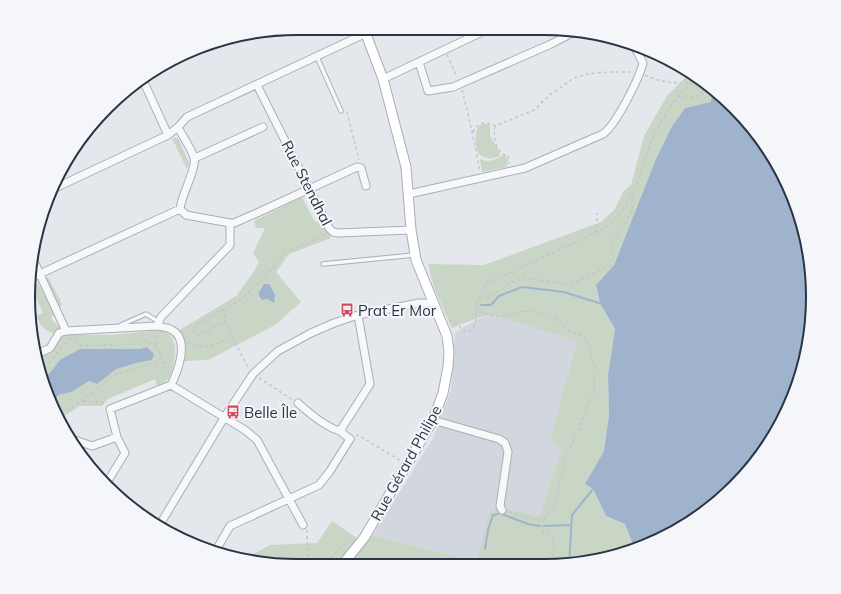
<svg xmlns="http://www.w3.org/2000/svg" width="841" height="594" viewBox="0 0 841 594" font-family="Mulish,sans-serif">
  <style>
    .built { fill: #d2d6de }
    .green { fill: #c9d6c5 }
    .water { fill: #9fb4cc }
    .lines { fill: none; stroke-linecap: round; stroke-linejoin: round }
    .stream { stroke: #9fb4cc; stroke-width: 2 }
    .lane-casing { stroke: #a9aeb7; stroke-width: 5.5 }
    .street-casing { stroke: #a9aeb7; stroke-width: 9 }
    .secondary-casing { stroke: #a9aeb7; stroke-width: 11 }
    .path { stroke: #c2c5cb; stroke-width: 1.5; stroke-dasharray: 3 3; stroke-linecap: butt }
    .lane { stroke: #f7f8fa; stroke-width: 3.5 }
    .street { stroke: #f7f8fa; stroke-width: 7 }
    .secondary { stroke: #fff; stroke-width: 9 }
    .labels { text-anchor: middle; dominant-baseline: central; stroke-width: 4; stroke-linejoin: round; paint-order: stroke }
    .street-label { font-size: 15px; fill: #2b3445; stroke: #f4f6f9 }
    .poi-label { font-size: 15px; fill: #2b3445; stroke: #f4f6f9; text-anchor: start }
    .rim { fill: none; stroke: #2b3445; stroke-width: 2 }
  </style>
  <rect width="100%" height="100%" fill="#e4e7ec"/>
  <!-- built -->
  <path class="built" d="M488,314L577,341L550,440L562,447L539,516L502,508L488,517L478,563L373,535L433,438L451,390L455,332Z"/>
  <!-- green -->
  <path class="green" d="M688,72L712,92V102L685,108L672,126L656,159L614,265L596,285L600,303L615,329L608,375L609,415L604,451L585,484L593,489L606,516L625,524L634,547L579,564L346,565L373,535L477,562L488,517L493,511L502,508L539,516L562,447L550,440L577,341L488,314L452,328L434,288L428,264L484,265L601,222L615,209L623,192L631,185L644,136L667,96L685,78Z
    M483,124H488L490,126V136L500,152L499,156C492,160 483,159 478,153C475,144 474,135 479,126Z
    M172,138H178L189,163L187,169Z
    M503,155H505L508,160L506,167L482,172L480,159C489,163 495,160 503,155Z
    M302,197L315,222L321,221L331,238L289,254L276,272L301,302L275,325L237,345L208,360L184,361L183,342L178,331L236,296L253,273L259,262L253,253L265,228H256L254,221Z
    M48,277L62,304L58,309L44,279Z
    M38,283L54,313L51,318L59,327L55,335L42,327L36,316L43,313L31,287V284Z
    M163,330C178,338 176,352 173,367C171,371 171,376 168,379C166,382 161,384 157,386L155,379L108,399L102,406H80L58,420L56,416L36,358L61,335H110Z
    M332,521L357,538L337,565H280L247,560L250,556L270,545L317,543Z"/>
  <!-- water -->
  <path class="water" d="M712,92L746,119L777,162L799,210L811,262L812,314L804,366L785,416L758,461L722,499L663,538L634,547L625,524L606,516L593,489L585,484L604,451L609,415L608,375L615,329L600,303L596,285L614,265L656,159L672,126L685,108L711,102Z
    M264,284H269L275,295L274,303L268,299L262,300L258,294Z
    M147,347L154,354L152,360L140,362L116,369L97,384L89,381L71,392L58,395L52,405L44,380L45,375L49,374L60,360L80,349H141Z"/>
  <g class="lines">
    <!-- stream -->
    <path class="stream" d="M481,305H491L499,296L522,287L564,292L602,304
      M502,514L528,524L540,526
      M544,526L571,525
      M485,549L488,530L493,515L498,514
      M569,564L572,515L593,489L596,488"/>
    <!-- lane casing -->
    <g class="lane-casing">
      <path id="lane" d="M317,57L341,111
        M323,264L414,255
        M120,327L121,325L146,314L159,322"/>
    </g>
    <!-- street casing -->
    <g class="street-casing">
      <path id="street" d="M419,62L428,91L453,87L551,44L572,33
        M142,78L168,135
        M383,79L484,31
        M257,85L329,228L333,232L337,233L411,230
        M195,158L263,127
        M51,190L168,135L178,127L187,117L375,29
        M409,194L525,168L603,134C616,125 639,79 643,63L635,48
        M180,209L186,215L230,223H234L257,213L357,167L361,168L366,186
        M32,257L66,331L157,326C162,327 167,327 172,330C190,340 178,371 171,385L245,430L257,440L303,525
        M31,278L180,209C181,196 197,168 194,158C192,149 182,136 178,127
        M157,326L161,317L230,245V223
        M35,355L50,348L59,333L66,331
        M298,403C310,414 325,427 340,431
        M433,420L499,439L505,443L508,452L500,506L502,510
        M73,441L75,440L92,446L117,437
        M106,484L125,453L117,437L110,409L171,385
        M159,526L224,418L253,374L278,351L311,333L334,323L358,315L419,303H434
        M215,552L230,526L319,485L330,471L350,439L340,431L370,384L358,315"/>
    </g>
    <!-- secondary casing -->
    <g class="secondary-casing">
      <path id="secondary" d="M342,565L364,538L433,420L443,393L448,367L449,352L447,336L416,260L411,230L406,167L383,79L364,29"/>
    </g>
    <!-- path -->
    <path class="path" d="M447,55L457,77
      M645,75C661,83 675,83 692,83
      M462,90C469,117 475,144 480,172
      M678,97C689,98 703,100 703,85
      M347,112L359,160
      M495,126C493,134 495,148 502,153C504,155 506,155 508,156L509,164
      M473,132C479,122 484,121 495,126L534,110L551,94L574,78L587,74L610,72H633
      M596,233L597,213
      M480,298L490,296L501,290L509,283L523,278L567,284L574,283L610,266L613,260L611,246L632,211L633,195
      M477,306L483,312
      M222,309L232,337L249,369
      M449,320L456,323L465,332C475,332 477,319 476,311
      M226,321L197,336L192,330L197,324L242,299L273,268L285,252L325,235
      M69,338L82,345L140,344L147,341C156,345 159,348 161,358
      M188,342C191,343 194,345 197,346C208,349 223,342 232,337
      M156,345L157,333
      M41,373L69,338
      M259,378L293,400
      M83,401L102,402L106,405
      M56,417L82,401L113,375L156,362L161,358L169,374
      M356,436L358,435L401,461
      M509,512L537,520L544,519L555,505L566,455L580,426L594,391L595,367L588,343L586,339L580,335L570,331L554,318L545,314L533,311L517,312L502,317L495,316L476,311V306L478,301L487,283L596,233C638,210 638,168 657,129C662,119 669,108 677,98C682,91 690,86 696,78
      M544,519L541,525L543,532C546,533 548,533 550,534C556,538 553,557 552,564
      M307,530L308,562
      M359,558L365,562L373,565
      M278,565C294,559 311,563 328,561L341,547L350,541"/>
    <!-- lane -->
    <use href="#lane" class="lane"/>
    <!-- street -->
    <use href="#street" class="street"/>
    <!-- secondary -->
    <use href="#secondary" class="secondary"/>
  </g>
  <!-- icons -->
  <defs>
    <g id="bus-bare" transform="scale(1.08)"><path d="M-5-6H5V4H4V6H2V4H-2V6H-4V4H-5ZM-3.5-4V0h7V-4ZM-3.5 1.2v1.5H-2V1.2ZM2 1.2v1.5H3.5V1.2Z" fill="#d1495b" stroke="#f4f6f9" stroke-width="2.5" paint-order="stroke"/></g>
  </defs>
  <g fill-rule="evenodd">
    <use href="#bus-bare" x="347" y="310"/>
    <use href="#bus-bare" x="233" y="412"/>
  </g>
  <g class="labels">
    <!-- street labels -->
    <g class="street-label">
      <text transform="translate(307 183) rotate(63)">Rue Stendhal</text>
      <text transform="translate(406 463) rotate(-61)">Rue Gérard Philipe</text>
    </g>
    <!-- poi labels -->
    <g class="poi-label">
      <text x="358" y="310">Prat Er Mor</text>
      <text x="244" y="412">Belle Île</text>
    </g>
  </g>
  <!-- crop -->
  <path d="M0 0H841V594H0ZM297 35H544A262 262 0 0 1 806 297V297A262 262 0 0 1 544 559H297A262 262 0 0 1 35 297V297A262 262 0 0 1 297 35Z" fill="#f4f6f9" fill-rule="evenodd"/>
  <path class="rim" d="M297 35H544A262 262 0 0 1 806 297V297A262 262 0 0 1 544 559H297A262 262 0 0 1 35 297V297A262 262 0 0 1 297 35Z"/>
</svg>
